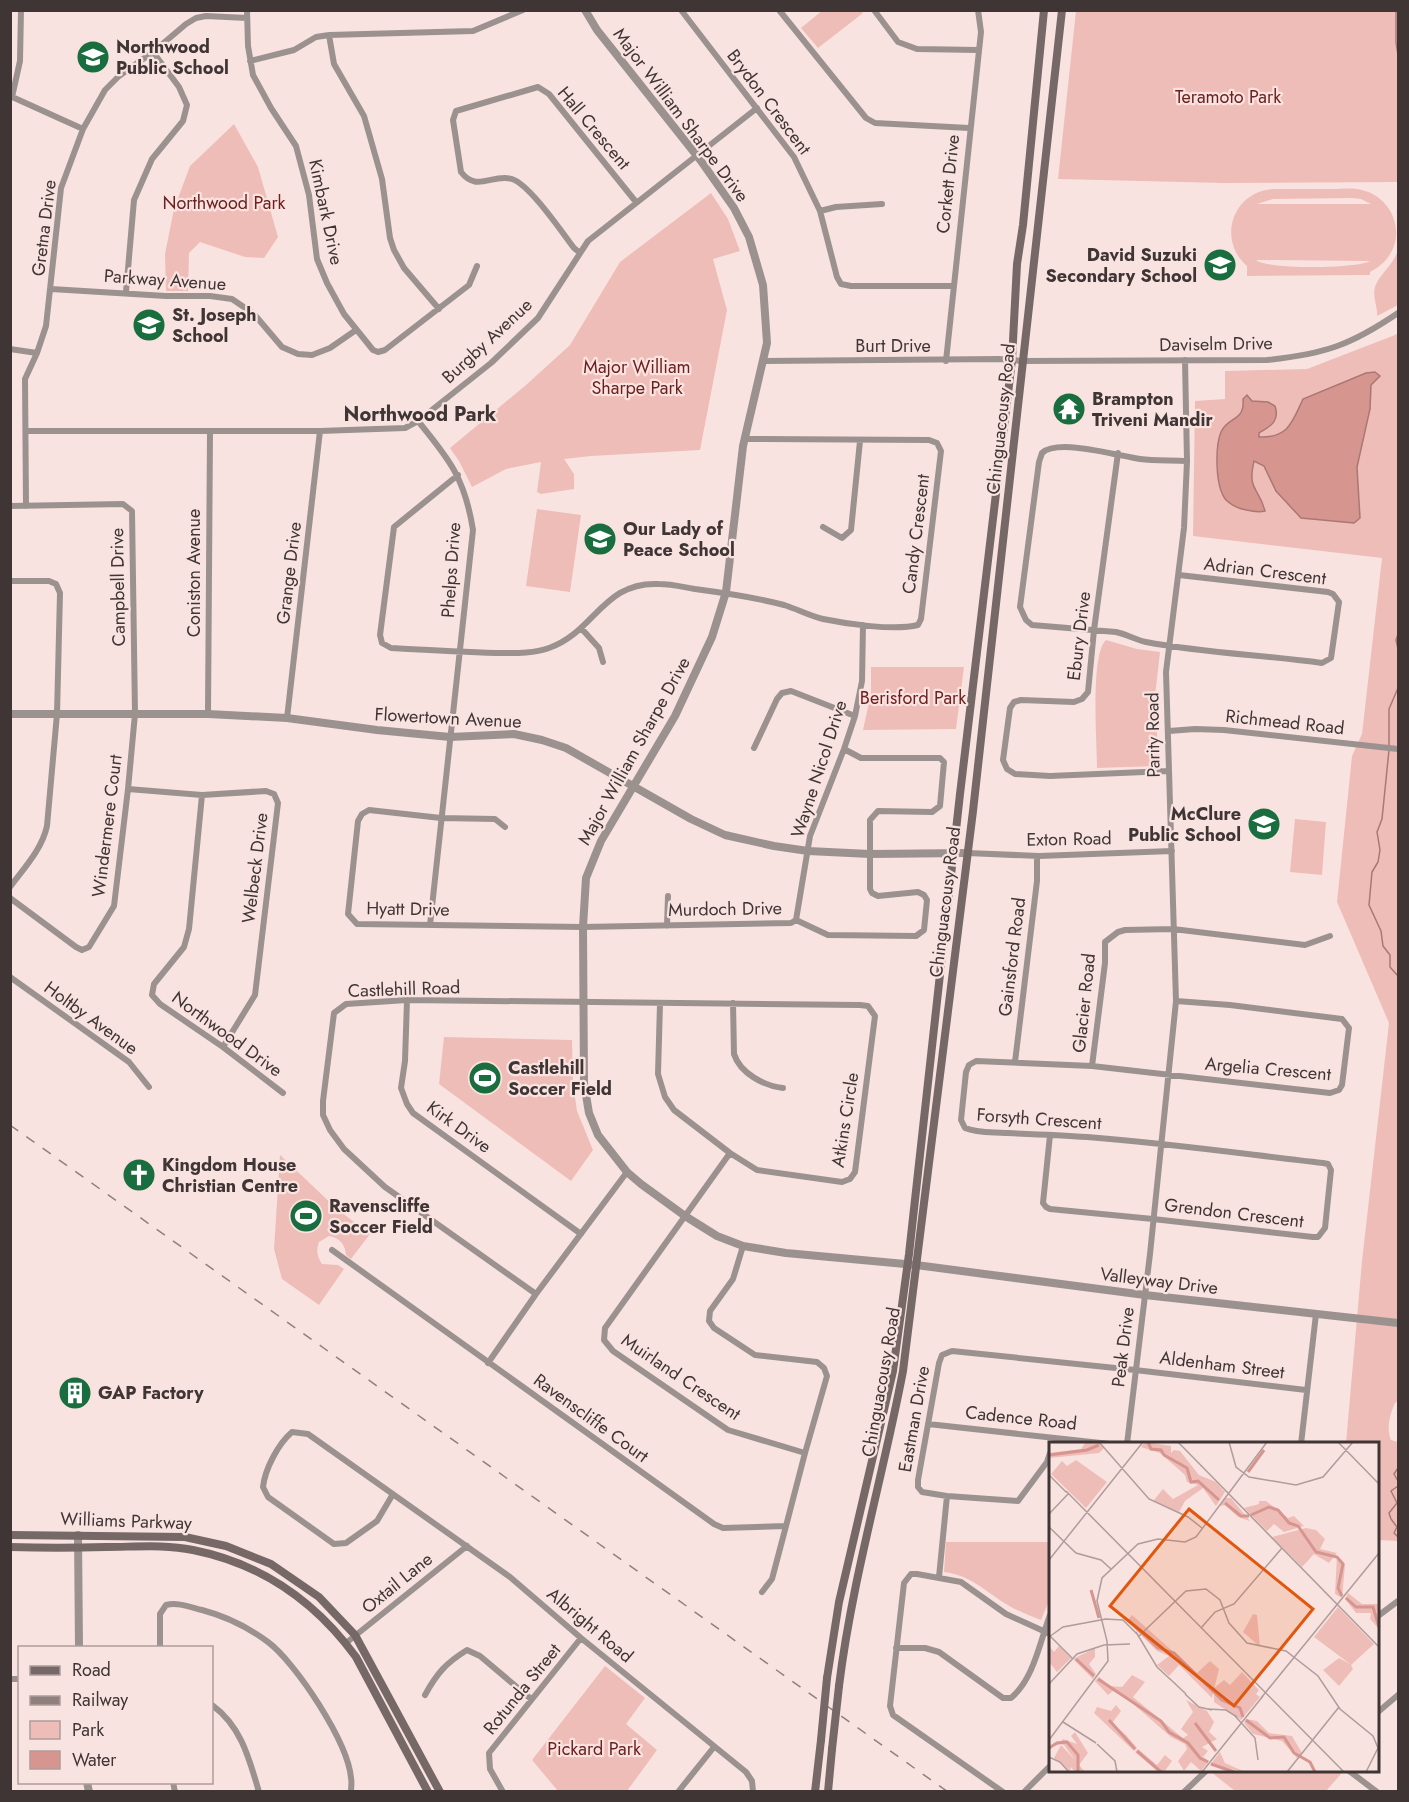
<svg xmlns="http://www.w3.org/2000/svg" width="1409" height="1802" viewBox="0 0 1409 1802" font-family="Jost,sans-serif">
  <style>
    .green { fill: #efbdb8; fill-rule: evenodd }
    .water { fill: #d7958f; stroke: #a97874; stroke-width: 1.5 }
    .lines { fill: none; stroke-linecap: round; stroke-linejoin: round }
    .stream { stroke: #a97874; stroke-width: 1.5 }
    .minor { stroke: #9b9290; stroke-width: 6 }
    .tertiary { stroke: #9b9290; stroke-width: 8 }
    .secondary { stroke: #766867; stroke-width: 8 }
    .rail { stroke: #8f807e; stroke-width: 1.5; stroke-dasharray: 10 10; stroke-linecap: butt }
    .secondary-bridge { stroke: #766867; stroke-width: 8 }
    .labels { text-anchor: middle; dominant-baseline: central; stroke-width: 4.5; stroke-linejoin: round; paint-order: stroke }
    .poi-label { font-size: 18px; font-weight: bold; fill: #3e3534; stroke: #f9e3e0; text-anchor: start }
    .park-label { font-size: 18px; fill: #6d201e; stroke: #f9e3e0 }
    .street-label { font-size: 18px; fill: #3e3534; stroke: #f9e3e0 }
    .neighbourhood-label { font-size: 20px; font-weight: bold; fill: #3e3534; stroke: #f9e3e0 }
    .inset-river { fill: none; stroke: #d7958f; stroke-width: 3 }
    .inset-road { fill: none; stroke: #ae9d9b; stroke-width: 1.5 }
    .view { fill: #e0570e; fill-opacity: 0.15; stroke: #e0570e; stroke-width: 3 }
    .inset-edge { fill: none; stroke: #3e3534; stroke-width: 3 }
  </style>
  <rect width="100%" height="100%" fill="#f9e3e0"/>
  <!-- green -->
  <path class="green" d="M823,10L861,11L863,13L818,48L801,28Z
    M1076,11H1398V182L1224,183L1058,179Z
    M234,124L258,167L278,237L264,258L245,257L200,242L189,253L188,291H166L165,254L174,209L190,166Z
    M1273,189C1293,189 1313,189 1333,189C1343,189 1355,187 1365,191C1384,196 1398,216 1396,237C1394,253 1384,265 1370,272V275L1247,276V266C1217,240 1232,192 1273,189ZM1352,198L1361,199L1371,204H1257L1273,199ZM1257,261V260L1370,261C1355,269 1272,269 1257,261Z
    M711,193L728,219L740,251L713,259L727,310L700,450L591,456L564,459L574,474V489L541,494L537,492L541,462L506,469L472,487L459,461L450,448L526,385L570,345L620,262Z
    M1398,250V305L1377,316C1378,306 1372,298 1375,287C1379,274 1393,266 1398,250Z
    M1398,333V1401L1395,1403C1390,1414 1386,1428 1391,1440L1398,1442V1541L1378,1540V1444L1346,1443L1362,1261L1389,1023L1337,902L1352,756L1362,734L1382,558L1193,536L1195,401L1225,399V371L1307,369L1395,335Z
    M537,509L581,515L570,592L526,586Z
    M1106,640L1137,649L1160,652L1154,705L1160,763L1157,766L1097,768C1097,744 1090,654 1106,640Z
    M871,667H964L956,729L863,730L871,693Z
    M1295,819L1326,822L1322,875L1290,872Z
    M444,1037L572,1040L573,1083L577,1111L593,1150L571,1181L439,1084Z
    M280,1155L337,1209L370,1234L351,1259L346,1255C345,1244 340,1238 329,1236L319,1242C316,1251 317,1256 322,1264L338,1265L344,1269L319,1305L282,1279L274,1249Z
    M946,1542H1050V1598L1041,1620C1029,1615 1017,1611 1006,1604C985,1591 970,1575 944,1572Z
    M605,1666L645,1698L626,1724L657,1750L627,1791H558L532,1760Z
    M1216,1771L1337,1770L1341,1774L1326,1791H1235L1216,1776L1213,1773Z"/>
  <!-- water -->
  <path class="water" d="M1375,372L1380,376L1371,385L1370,409L1357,467L1360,518L1354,523L1301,518L1276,491L1264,466L1254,461C1247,491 1259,487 1265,511C1257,513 1250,511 1242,509C1235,507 1231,505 1226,500C1215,487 1215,447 1221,432C1228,416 1245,422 1243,399L1247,395L1252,401L1268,402L1275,406C1280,421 1271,426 1259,433V437C1288,438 1292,423 1303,399L1366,373Z"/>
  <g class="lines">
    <!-- stream -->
    <path class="stream" d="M1396,10V43L1398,55
      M1398,634L1396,640L1398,649
      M1389,745V709L1398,688
      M1389,750L1382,819L1377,832L1380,850L1378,862L1372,872L1369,905L1381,931L1383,946L1390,955V967L1398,976
      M1398,1468L1394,1474L1398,1481
      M1398,1486L1391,1491L1397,1503L1389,1513L1391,1519L1397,1527L1394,1533L1398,1537"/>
    <!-- minor -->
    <path class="minor" d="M247,10L248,46L253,75L271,108L296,146L309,195L317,259L327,283L344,314L373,350L378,352L385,350L469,285L477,266
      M681,10L794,157L820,211L837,277L841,284L851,286H952
      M779,10L866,118L875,123L969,128
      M874,10L898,42L917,49L978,50
      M329,35L334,64L364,116L382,179L390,238L394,250L404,268L439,309
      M250,61L294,50L316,37L329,35L473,31L523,10
      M10,96L83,129
      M12,97L20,61L21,10
      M820,211L836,207L882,204
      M580,253L574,248C561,231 530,185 512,179C493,173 477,193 461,172L453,120L456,111L538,87L549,94L636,202
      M51,289L166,296H210L232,299L254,314L282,347L298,354L312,355L330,348L356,330
      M126,292L134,200L152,159L183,121L187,105L179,87L153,52
      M10,349L37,353
      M764,361L999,359L1023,361L1267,360C1325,354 1351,345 1398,313
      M946,361L981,32L978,10
      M418,421C450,460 465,479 473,530L430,925
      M26,431H320L405,428L418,421L491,363L538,318L588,241L757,108
      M1118,453L1094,630L1088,692L1082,699L1074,702L1021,700L1014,702L1010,708L1003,760L1007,769L1015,774L1050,776L1168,771
      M458,475L394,527L380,635L382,643L391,648C426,650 461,652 496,653C514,653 532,654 549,648C595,632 603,581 659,584C671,584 683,587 695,589C725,593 755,597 784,605C797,609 810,616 823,619C847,624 894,631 918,625L921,619L941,451L937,443L929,440L745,439
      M10,506L123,504L132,511L135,714L128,789L114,906L89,947L82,950L76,947L10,898
      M26,506L25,379L37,353L46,326L61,188L83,129L105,90L119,76L153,52L186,24L196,18L206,16L247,18
      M823,527L842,538L851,530L860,441
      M1179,575L1328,592L1333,594L1339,602L1331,658L1322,663C1264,655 1204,653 1146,642C1136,640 1126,634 1116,632L1032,625L1026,620L1020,607L1039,462L1042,453C1058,438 1119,456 1140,459C1155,461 1172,460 1187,461
      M10,581H49L56,584L60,593L57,714L47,826C42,849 25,867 10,887
      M581,628L599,648L603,662
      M208,714L210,432
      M287,718L320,431
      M1169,731L1195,729L1224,730L1398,749
      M754,748L777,699L782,693L791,691L855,716
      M128,789L202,795L266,791L274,794L278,803L255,995L223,1047
      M202,795L189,929L184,947L154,984L152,995L160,1004L223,1047L283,1093
      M505,827L495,819L441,818L369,810L362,814L358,821L348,914L357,924L583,927L791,923L796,920L810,836L844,749L855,716L862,681L863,625
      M967,853L1039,856L1172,851
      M796,920L828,935L916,936L924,930L927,900L924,895L918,892L878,896L872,893L870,889V820L878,811L932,812L940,806L944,762L940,758H861L844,749
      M667,926L668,896
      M10,977L129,1062L149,1087
      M407,1000L405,1061L401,1088L407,1104L413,1113L581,1234
      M733,1003L734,1054C740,1073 764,1086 783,1088
      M1015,1062L1037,881V856
      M1092,1066L1105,963V942L1118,932L1125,930L1173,929L1305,945L1330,936
      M1050,1135L1043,1203L1046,1207L1050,1209L1153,1219L1313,1237H1318L1325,1228L1331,1170L1328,1164L1323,1163C1244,1154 1166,1143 1087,1137C1060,1135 1032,1134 1005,1133C991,1132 977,1133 965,1128L961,1120L966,1072L969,1065L976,1061L1092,1066L1330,1093L1339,1090L1342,1085L1349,1028L1342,1019L1230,1005L1176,1001
      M730,1153L605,1328L604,1340L613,1351L728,1430L805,1453L827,1376L824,1368L817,1362L755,1355L714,1328L709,1321L710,1311L733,1279L743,1246
      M627,1172L536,1294L385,1187L344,1149L330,1130L323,1115V1101L334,1013L346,1004L407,1000L860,1005L868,1006L875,1016L855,1172L850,1179L842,1182L757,1170L730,1153L674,1110L665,1097L658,1074L660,1004
      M332,1250L714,1524L723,1528L786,1526L805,1453
      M488,1363L536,1294
      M928,1424L1110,1444
      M1127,1444L1150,1254L1176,1001L1166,672L1184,528L1187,461L1185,360
      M1301,1444L1316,1314
      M1050,1453L1047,1462L1018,1501L947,1496L922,1492L918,1487V1480L939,1363L942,1355L952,1351L1135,1370L1306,1390
      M393,1494L377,1521L346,1543L334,1544L268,1497L263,1487C265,1469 278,1444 292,1432L308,1434L510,1577L581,1638L746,1772L752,1781L753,1792
      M939,1577L947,1496
      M762,1592L772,1579L786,1526
      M1378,1616L1398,1601
      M346,1643L467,1546
      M160,1648V1614L166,1605C178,1602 190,1607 202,1610C225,1616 249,1628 268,1642C296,1663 348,1742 351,1778C352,1782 351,1787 351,1792
      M896,1648H925L939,1652L1003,1698H1011C1034,1679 1040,1641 1050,1615
      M10,1679H20
      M425,1695C437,1673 446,1663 467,1650L480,1656L531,1699
      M212,1705C241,1726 249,1758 259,1792
      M1378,1712L1398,1695
      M1348,1770L1377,1792
      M173,1782L175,1792
      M503,1792L490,1769L489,1753L581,1638
      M678,1792L714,1747
      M1003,1792L893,1715L890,1706L904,1583L911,1574H917L961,1582L1006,1614L1050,1634
      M1024,1792L1050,1766
      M1184,1792L1207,1770"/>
    <!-- tertiary -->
    <path class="tertiary" d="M585,10L597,30L701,161L734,208L749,237L763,285L767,343L743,446L726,592L712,637L675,716L601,841L586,878L583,927L584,1083L589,1113L598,1135L627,1172L641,1184L685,1216L717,1236L743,1246L786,1253L916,1265L1145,1295L1398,1323
      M10,714H208L287,718L377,730L450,737L514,734L542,740L566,748L691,819L725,835L774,846L808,851L870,854L967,853
      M78,1535L79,1648
      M87,1782L89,1792"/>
    <!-- secondary -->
    <path class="secondary" d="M10,1535L185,1537L226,1546L271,1564L319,1597L355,1635L440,1792
      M10,1547C42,1548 74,1548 106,1547C135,1547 164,1544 193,1550C263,1564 315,1601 356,1657L428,1792
      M827,1678L839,1602L893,1371L909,1254L960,794L1012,360L1017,264L1023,225L1044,10
      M839,1686C852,1580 883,1476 903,1371L973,811L1062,10
      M815,1792L821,1740
      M828,1792L832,1749"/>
    <!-- rail -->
    <path class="rail" d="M10,1125L948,1792"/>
    <!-- secondary-bridge -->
    <path class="secondary-bridge" d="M821,1740L827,1678
      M832,1749L839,1686"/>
  </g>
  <!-- icons -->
  <defs>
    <g id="school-disc" transform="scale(1.725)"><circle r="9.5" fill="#196d3e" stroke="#f9e3e0"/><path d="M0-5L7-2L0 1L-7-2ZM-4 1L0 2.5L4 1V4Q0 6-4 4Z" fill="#fff"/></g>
    <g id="temple-disc" transform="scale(1.725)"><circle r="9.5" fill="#196d3e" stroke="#f9e3e0"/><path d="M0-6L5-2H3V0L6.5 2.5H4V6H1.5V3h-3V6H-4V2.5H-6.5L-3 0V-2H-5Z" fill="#fff"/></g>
    <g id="stadium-disc" transform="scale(1.725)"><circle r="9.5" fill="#196d3e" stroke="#f9e3e0"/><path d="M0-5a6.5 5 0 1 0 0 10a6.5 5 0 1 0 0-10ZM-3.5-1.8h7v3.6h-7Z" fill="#fff"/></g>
    <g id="church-disc" transform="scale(1.725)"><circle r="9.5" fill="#196d3e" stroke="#f9e3e0"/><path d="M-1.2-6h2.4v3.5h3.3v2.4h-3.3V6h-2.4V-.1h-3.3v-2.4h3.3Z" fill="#fff"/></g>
    <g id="building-disc" transform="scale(1.725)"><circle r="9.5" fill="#196d3e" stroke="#f9e3e0"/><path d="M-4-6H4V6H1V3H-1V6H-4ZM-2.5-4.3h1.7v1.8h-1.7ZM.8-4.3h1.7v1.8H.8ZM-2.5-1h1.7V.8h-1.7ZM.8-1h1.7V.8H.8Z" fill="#fff"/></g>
  </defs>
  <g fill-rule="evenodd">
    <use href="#school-disc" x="93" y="57"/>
    <use href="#school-disc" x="1220" y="265"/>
    <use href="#school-disc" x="149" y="325"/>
    <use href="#temple-disc" x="1069" y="409"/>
    <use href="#school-disc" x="600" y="539"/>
    <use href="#school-disc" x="1264" y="824"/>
    <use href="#stadium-disc" x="485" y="1078"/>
    <use href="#church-disc" x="139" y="1175"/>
    <use href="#stadium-disc" x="306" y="1216"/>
    <use href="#building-disc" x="75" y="1393"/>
  </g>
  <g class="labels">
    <!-- poi labels -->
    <g class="poi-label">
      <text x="116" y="47">Northwood<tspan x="116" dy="21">Public School</tspan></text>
      <text x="1197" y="255" text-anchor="end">David Suzuki<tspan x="1197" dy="21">Secondary School</tspan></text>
      <text x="172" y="315">St. Joseph<tspan x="172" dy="21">School</tspan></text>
      <text x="1092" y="399">Brampton<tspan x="1092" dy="21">Triveni Mandir</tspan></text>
      <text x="623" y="529">Our Lady of<tspan x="623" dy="21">Peace School</tspan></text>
      <text x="1241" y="814" text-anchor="end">McClure<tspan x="1241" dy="21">Public School</tspan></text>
      <text x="508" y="1068">Castlehill<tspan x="508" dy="21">Soccer Field</tspan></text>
      <text x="162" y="1165">Kingdom House<tspan x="162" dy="21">Christian Centre</tspan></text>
      <text x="329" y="1206">Ravenscliffe<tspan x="329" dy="21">Soccer Field</tspan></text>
      <text x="98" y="1393">GAP Factory</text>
    </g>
    <!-- park labels -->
    <g class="park-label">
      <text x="1228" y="97">Teramoto Park</text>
      <text x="224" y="203">Northwood Park</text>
      <text x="637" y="367">Major William<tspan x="637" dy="21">Sharpe Park</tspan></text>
      <text x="913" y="698">Berisford Park</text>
      <text x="594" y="1749">Pickard Park</text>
    </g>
    <!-- street labels -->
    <g class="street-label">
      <text transform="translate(769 102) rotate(53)">Brydon Crescent</text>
      <text transform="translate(681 115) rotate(53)">Major William Sharpe Drive</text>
      <text transform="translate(594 128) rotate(50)">Hall Crescent</text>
      <text transform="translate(948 184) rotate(-84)">Corkett Drive</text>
      <text transform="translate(326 212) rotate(78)">Kimbark Drive</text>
      <text transform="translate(44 228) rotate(-83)">Gretna Drive</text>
      <text transform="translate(165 280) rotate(4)">Parkway Avenue</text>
      <text transform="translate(487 341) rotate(-43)">Burgby Avenue</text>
      <text transform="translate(1216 344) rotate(-1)">Daviselm Drive</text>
      <text x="893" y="346">Burt Drive</text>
      <text transform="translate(1001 419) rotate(-84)">Chinguacousy Road</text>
      <text transform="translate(916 534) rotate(-83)">Candy Crescent</text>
      <text transform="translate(451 570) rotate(-86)">Phelps Drive</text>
      <text transform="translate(1265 571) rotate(7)">Adrian Crescent</text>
      <text transform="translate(194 573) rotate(-90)">Coniston Avenue</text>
      <text transform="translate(289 573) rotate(-83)">Grange Drive</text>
      <text transform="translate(118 587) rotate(-91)">Campbell Drive</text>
      <text transform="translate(1079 636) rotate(-83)">Ebury Drive</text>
      <text transform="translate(448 718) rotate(3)">Flowertown Avenue</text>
      <text transform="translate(1285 722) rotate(6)">Richmead Road</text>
      <text transform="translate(1153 735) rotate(-91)">Parity Road</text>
      <text transform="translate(634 751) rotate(-61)">Major William Sharpe Drive</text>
      <text transform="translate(819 769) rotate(-72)">Wayne Nicol Drive</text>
      <text transform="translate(107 826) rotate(-83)">Windermere Court</text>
      <text transform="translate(1069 839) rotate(-1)">Exton Road</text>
      <text transform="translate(255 868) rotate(-83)">Welbeck Drive</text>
      <text transform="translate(945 902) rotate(-83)">Chinguacousy Road</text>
      <text transform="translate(408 909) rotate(1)">Hyatt Drive</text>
      <text transform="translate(725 909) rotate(-1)">Murdoch Drive</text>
      <text transform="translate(1012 957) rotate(-83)">Gainsford Road</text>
      <text transform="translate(404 989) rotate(-2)">Castlehill Road</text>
      <text transform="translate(1084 1003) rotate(-84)">Glacier Road</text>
      <text transform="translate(91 1018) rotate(36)">Holtby Avenue</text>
      <text transform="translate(227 1034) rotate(36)">Northwood Drive</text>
      <text transform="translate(1268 1069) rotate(5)">Argelia Crescent</text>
      <text transform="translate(1039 1119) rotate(4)">Forsyth Crescent</text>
      <text transform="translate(845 1120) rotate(-81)">Atkins Circle</text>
      <text transform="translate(459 1127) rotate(36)">Kirk Drive</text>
      <text transform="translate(1234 1213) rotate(7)">Grendon Crescent</text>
      <text transform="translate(1159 1281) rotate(7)">Valleyway Drive</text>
      <text transform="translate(1123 1347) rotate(-83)">Peak Drive</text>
      <text transform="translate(1222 1365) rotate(7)">Aldenham Street</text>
      <text transform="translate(681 1377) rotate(34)">Muirland Crescent</text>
      <text transform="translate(881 1382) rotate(-80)">Chinguacousy Road</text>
      <text transform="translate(591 1418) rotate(36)">Ravenscliffe Court</text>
      <text transform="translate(1021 1418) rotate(6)">Cadence Road</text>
      <text transform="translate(914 1419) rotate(-80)">Eastman Drive</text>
      <text transform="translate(126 1521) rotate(2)">Williams Parkway</text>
      <text transform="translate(397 1583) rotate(-39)">Oxtail Lane</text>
      <text transform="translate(590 1625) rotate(40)">Albright Road</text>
      <text transform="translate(522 1689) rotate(-51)">Rotunda Street</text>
    </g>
    <!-- neighbourhood labels -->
    <g class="neighbourhood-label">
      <text x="420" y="414">Northwood Park</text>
    </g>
  </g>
  <!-- overview -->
  <g transform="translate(1049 1442)">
    <rect width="330" height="330" fill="#f9e3e0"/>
    <path d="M37,0H49L55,6L50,11L0,16V11L32,7ZM96,0L122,4V11L125,8L131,9L150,33L167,40L176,50L167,64L154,46L136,59L130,70L104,59L114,47L124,57L149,43L138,40L136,33L111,11L92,5ZM27,18L58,40L37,66L2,32L13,19L18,24ZM175,56H182L201,79L189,75L176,63L171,64ZM210,59H217L239,76L245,74L255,84L235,90L225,82L218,89L195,66L210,62ZM257,86L267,88L276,97L271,107L288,111L280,121L265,112L253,125L223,95ZM288,114L296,123L293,156L286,152ZM299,151L313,162H330V187L321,177L322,171H307L296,157ZM289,165L325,202L302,223L304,227L290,244L274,228L290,216L301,222L265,195ZM204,172L208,173L211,205L194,190ZM83,173L148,231L161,219L170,227L163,256L130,223L120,234L108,223L120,214L108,209L78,179ZM0,204L5,210L10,204L22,216L8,230L0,220ZM46,206V215L40,222L47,232L44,237L24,217ZM193,230L210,248L207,252L211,255L192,278L165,260V246L175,238L181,243ZM83,233L96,240L84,255L134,296L139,293L132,287L144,270L137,258L158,269L165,280L160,290L168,297L153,305L159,309L154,315L160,319L152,329L142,320L135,329L129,319L138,307L136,302L122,295L82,260L64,249L59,253L46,239L50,235L61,244L73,245ZM67,263L72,269L63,281L77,293L88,306L85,309L45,271L48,265L62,269ZM197,277L208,279L220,291L243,294L253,311L248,316L233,299L204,292L195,281ZM26,290L39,311L30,323L36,330H26L22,325L21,329L5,316L12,303L26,318L15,303L11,302L7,304L14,297L28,302L22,294ZM89,307L108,323L116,313L123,319L115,330H110L86,310ZM171,310L176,321L196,330L161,323Z" fill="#efbdb8"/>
    <path class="inset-river" d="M99,0L102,7L112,8L115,13L138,26L142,40L149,39L170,58M0,13L38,8L50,3M199,30L215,8M176,61L192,74H200M202,73L220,65L229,68L240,81L249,84L267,110L288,115L294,122L289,146L293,154M42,148L50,176M297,156L307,165H324L330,185M79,178L109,206L125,211L173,258L191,266L194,275M27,217L45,234M49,237L112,279L120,290L139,301L151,316L159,320M60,278L86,307M197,278L221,296L235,295L245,311L261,320L266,330M146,281L167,309M0,306L8,301L18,300L29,313V330M88,309L112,330M162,322L185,330"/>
    <path class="inset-road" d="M50,0L100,57L139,75L153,86M129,0L330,205M180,0L187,25L200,35L247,43L274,35L304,0M289,0L330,42M0,33L17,50M17,49L295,330M0,72L20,51M0,85L27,111L52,118L62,127M0,118L94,0M56,177L74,178L88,192M152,186L166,170L185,162L233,106M87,190L108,225L122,238M1,194L23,216M90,194L137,149L157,147L171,158L180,181L198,201L237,209L269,234L291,267L324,294L329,306L317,330M0,195L14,185L57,177M120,236L137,252M0,242L28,212L55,203L81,202M136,252L150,265L163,268M212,256L330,111M159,267L177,268L188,275M186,274L206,296L209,318M14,280L47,301M0,298L59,219L58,199L48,159L53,136L89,102L109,97L136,100L147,95L218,0M48,302L66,319L68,330M0,315L11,320L20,330M153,330L214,254M238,330L290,265"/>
    <path class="view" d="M140,67L264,167L185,264L61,164Z"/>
    <rect width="330" height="330" class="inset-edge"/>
  </g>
  <!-- border -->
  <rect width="1409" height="1802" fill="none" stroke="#3e3534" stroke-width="24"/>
  <!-- legend -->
  <rect x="18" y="1646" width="195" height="138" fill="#f9e3e0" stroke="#ae9d9b" stroke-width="1.5"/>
  <rect x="30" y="1666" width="30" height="9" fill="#766867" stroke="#ae9d9b" stroke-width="1.5"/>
  <text x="72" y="1676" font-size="18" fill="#3e3534">Road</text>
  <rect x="30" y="1696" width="30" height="9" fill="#8f807e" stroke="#ae9d9b" stroke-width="1.5"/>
  <text x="72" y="1706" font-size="18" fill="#3e3534">Railway</text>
  <rect x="30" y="1721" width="30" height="18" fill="#efbdb8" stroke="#ae9d9b" stroke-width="1.5"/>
  <text x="72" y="1736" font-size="18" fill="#3e3534">Park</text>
  <rect x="30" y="1751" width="30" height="18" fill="#d7958f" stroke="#ae9d9b" stroke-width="1.5"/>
  <text x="72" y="1766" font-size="18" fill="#3e3534">Water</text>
</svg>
